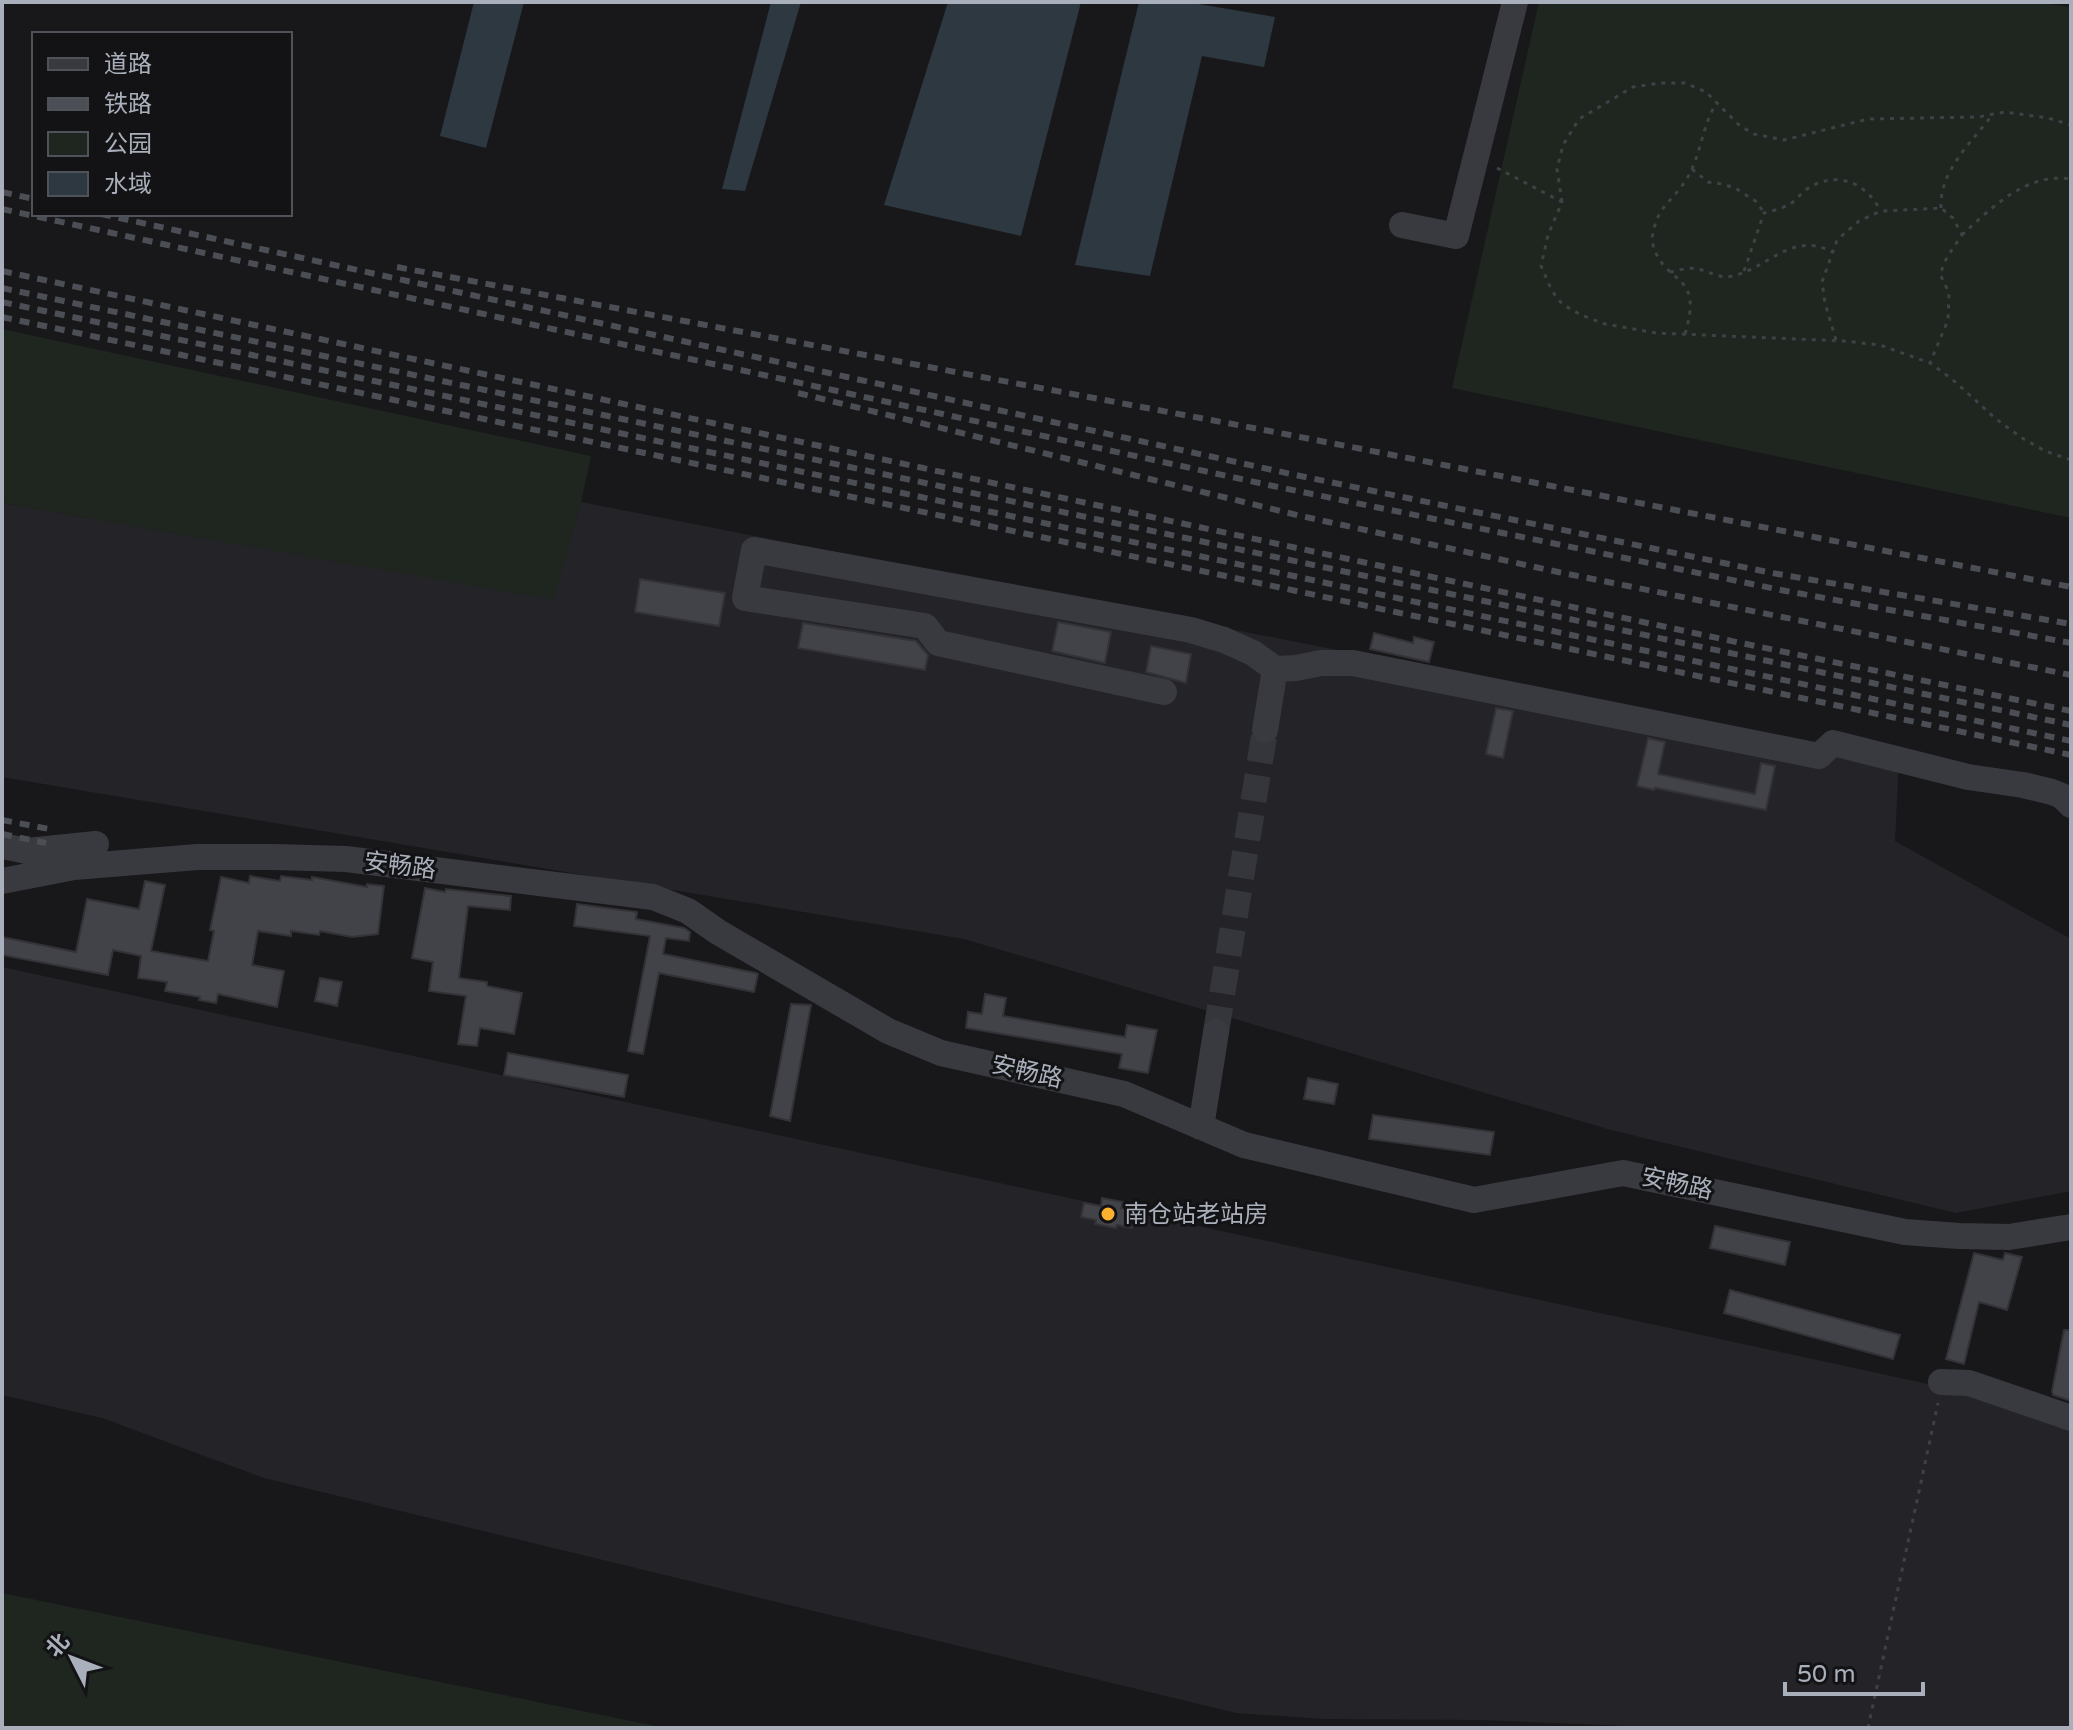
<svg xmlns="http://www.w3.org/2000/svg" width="2073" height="1730" viewBox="0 0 2073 1730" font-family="'Varela Round','Noto Sans SC',sans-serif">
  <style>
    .built { fill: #242428 }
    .green { fill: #1e261f }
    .water { fill: #2d3840 }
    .building { fill: #424348; stroke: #323237; stroke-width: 2 }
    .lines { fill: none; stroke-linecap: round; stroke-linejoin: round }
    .minor-tunnel { stroke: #35363b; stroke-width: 26; stroke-dasharray: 26 13; stroke-linecap: butt }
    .path { stroke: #3f4147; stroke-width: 3; stroke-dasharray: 4 6; stroke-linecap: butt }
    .minor { stroke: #393a40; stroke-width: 26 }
    .rail { stroke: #4c4e55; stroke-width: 6; stroke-dasharray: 10 8; stroke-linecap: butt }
    .poi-dot { fill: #fcb12f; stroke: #131316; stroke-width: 3 }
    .labels { text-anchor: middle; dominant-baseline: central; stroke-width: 6; stroke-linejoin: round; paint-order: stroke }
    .street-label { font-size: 24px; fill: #aab0bb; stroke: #131316 }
    .poi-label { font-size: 24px; fill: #aab0bb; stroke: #131316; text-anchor: start }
  </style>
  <rect width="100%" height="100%" fill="#18181b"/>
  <!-- built -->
  <path class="built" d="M581,502L1899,760L1895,841L2071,939V1191L1956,1213L1611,1130L964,939L2,777V503L553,599Z
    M2,967L2071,1415V1728H1674L1481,1720L1323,1719L1236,1713L264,1478L102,1418L2,1395Z"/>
  <!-- green -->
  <path class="green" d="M1539,2H2033L2071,7V518L1452,388Z
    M2,329L591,456L581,502L554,600L2,503Z
    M2,1593L666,1728H2Z"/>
  <!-- water -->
  <path class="water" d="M474,2H524L486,148L440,136Z
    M771,2H801L745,191L722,189Z
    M948,2H1081L1021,236L884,205Z
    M1139,2H1187L1275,17L1264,67L1202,56L1150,276L1075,265Z"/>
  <!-- building -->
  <path class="building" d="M640,579L725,593L719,626L635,612Z
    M1058,622L1111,632L1105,663L1052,651Z
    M803,623L916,641L928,655L925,670L798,648Z
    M1374,633L1413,643L1414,637L1434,642L1429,662L1370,649Z
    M1151,646L1191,654L1186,683L1146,672Z
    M1496,708L1513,711L1503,758L1486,754Z
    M1648,738L1665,742L1658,774L1755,794L1761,763L1775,766L1766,810L1655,788L1654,790L1637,786Z
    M250,876L280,881L281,876L312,880V877L367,887V884L384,886L378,934L352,937L320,931L319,935L291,931V936L258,931L252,965L284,971L277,1007L218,994L216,1003L199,1000L200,997L165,991L167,982L138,978L141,956L113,950L108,975L2,955V937L76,952L87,899L139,909L145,881L165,885L151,951L208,961L214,931L210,930L221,877L249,883Z
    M425,888L445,892L446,889L511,896L510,910L468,906L459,978L487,982V986L522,993L514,1034L480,1028L477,1046L458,1044L466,996L429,991L433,962L412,958Z
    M577,904L637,912L636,919L684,928L690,932L689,941L666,938L663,954L756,973L758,974L754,992L659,973L643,1054L628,1051L650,936L574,926Z
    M320,978L342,982L337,1006L315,1001Z
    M985,994L1006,998L1003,1016L1125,1037L1127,1025L1157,1030L1148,1073L1119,1068L1122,1054L966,1028L968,1012L982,1014Z
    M791,1004L811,1005L790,1121L770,1116Z
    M508,1053L628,1075L624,1097L504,1075Z
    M1308,1078L1338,1084L1334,1104L1304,1099Z
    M1373,1115L1494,1132L1490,1155L1369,1139Z
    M1102,1198L1123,1202L1121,1208L1136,1211L1132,1228L1117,1225L1116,1228L1095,1224L1096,1220L1081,1217L1084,1203L1101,1206Z
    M1715,1226L1790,1242L1785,1265L1710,1248Z
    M1974,1253L2003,1260L2005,1253L2022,1257L2007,1310L1979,1302L1964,1364L1946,1359Z
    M1730,1290L1900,1335L1893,1359L1724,1313Z
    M2064,1330H2071V1398L2068,1400L2053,1395L2052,1391Z"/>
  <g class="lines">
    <!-- minor-tunnel -->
    <path class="minor-tunnel" d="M1216,1032L1265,730"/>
    <!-- path -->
    <path class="path" d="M1497,168L1562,202L1548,235L1541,266L1552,291L1562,304L1581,315L1605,324L1656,333L1844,341L1880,345L1930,363L1952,379L1996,419L2022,438L2045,451L2071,460
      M1692,169L1708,182L1722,184L1735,188L1757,202L1764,213
      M1562,202L1557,169L1563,145L1579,119L1633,87L1661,83H1685L1706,92L1740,126L1754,134L1784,140L1868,119L1978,117L2005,112L2048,118L2071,125
      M1941,208C1939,171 1972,142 1993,114
      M1962,235C1991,208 2027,172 2071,179
      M1744,271L1764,213C1771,211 1781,209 1788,205C1795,202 1800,194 1807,189C1835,170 1866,182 1880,210
      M1670,272C1680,270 1692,266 1702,270C1712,273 1721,279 1732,276C1767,269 1793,230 1832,252
      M1685,334C1705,269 1662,287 1652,241C1652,237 1653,233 1654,229C1659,206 1672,201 1684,183C1701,159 1701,127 1717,102
      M1836,340L1825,303L1822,282L1837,240L1859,221L1881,211L1941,208L1953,218L1962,235L1947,257L1940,274L1949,293L1948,320L1930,363
      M1868,1728L1938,1403"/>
    <!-- minor -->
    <path class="minor" d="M1402,225L1456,236L1515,2
      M1164,692L938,643L925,626L745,598L754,550L1191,630L1224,640L1253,653L1275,669L1296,668L1321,663H1353L1819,756L1833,743L1968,777L2023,785L2052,792L2062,796L2071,805
      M1265,730L1275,669
      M2,846L27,851L96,844
      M2,881L74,867L197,857H274L346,859L653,897L688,911L718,932L888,1031L941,1053L1124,1094L1244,1145L1474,1200L1623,1173L1905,1232L1959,1236L2009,1237L2071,1227
      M1201,1127L1216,1032
      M1941,1382L1969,1383L2071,1418"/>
    <!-- rail -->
    <path class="rail" d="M2,192L34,199
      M2,209L1273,486L1786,591L2071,643
      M101,214L1291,474L1772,573L2071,624
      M397,267L1264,430L2071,587
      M2,271L1741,643L2071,711
      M2,288L2071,725
      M2,302L2071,741
      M2,317L2071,755
      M798,393L1301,516L1558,572L2071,675
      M2,820L49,829
      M2,834L46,843"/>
  </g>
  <!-- markers -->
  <circle class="poi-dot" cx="1108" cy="1214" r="8"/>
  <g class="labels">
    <!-- street labels -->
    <g class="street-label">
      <text transform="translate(400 866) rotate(7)">安畅路</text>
      <text transform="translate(1027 1072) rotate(13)">安畅路</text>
      <text transform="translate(1677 1184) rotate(12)">安畅路</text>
    </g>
    <!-- poi labels -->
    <g class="poi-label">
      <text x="1124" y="1214">南仓站老站房</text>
    </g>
  </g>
  <!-- border -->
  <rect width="2073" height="1730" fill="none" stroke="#aab0bb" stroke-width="8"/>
  <!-- legend -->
  <rect x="32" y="32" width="260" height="184" fill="#131316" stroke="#4f5258" stroke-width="2"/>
  <rect x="48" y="58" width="40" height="12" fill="#393a40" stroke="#4f5258" stroke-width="2"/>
  <text x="104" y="72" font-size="24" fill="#aab0bb">道路</text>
  <rect x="48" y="98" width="40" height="12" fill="#4c4e55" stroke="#4f5258" stroke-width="2"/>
  <text x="104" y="112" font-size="24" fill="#aab0bb">铁路</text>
  <rect x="48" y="132" width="40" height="24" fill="#1e261f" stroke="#4f5258" stroke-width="2"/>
  <text x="104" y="152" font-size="24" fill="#aab0bb">公园</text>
  <rect x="48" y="172" width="40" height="24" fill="#2d3840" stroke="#4f5258" stroke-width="2"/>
  <text x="104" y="192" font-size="24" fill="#aab0bb">水域</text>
  <!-- north arrow -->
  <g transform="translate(72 1658) rotate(312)" stroke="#131316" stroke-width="6" paint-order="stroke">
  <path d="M0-6L14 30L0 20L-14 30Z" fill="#aab0bb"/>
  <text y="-12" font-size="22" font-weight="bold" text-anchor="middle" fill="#aab0bb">北</text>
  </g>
  <!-- scale -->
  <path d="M1785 1682v12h138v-12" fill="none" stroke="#aab0bb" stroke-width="4"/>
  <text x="1797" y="1682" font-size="24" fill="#aab0bb" stroke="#131316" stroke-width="6" paint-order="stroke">50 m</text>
</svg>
